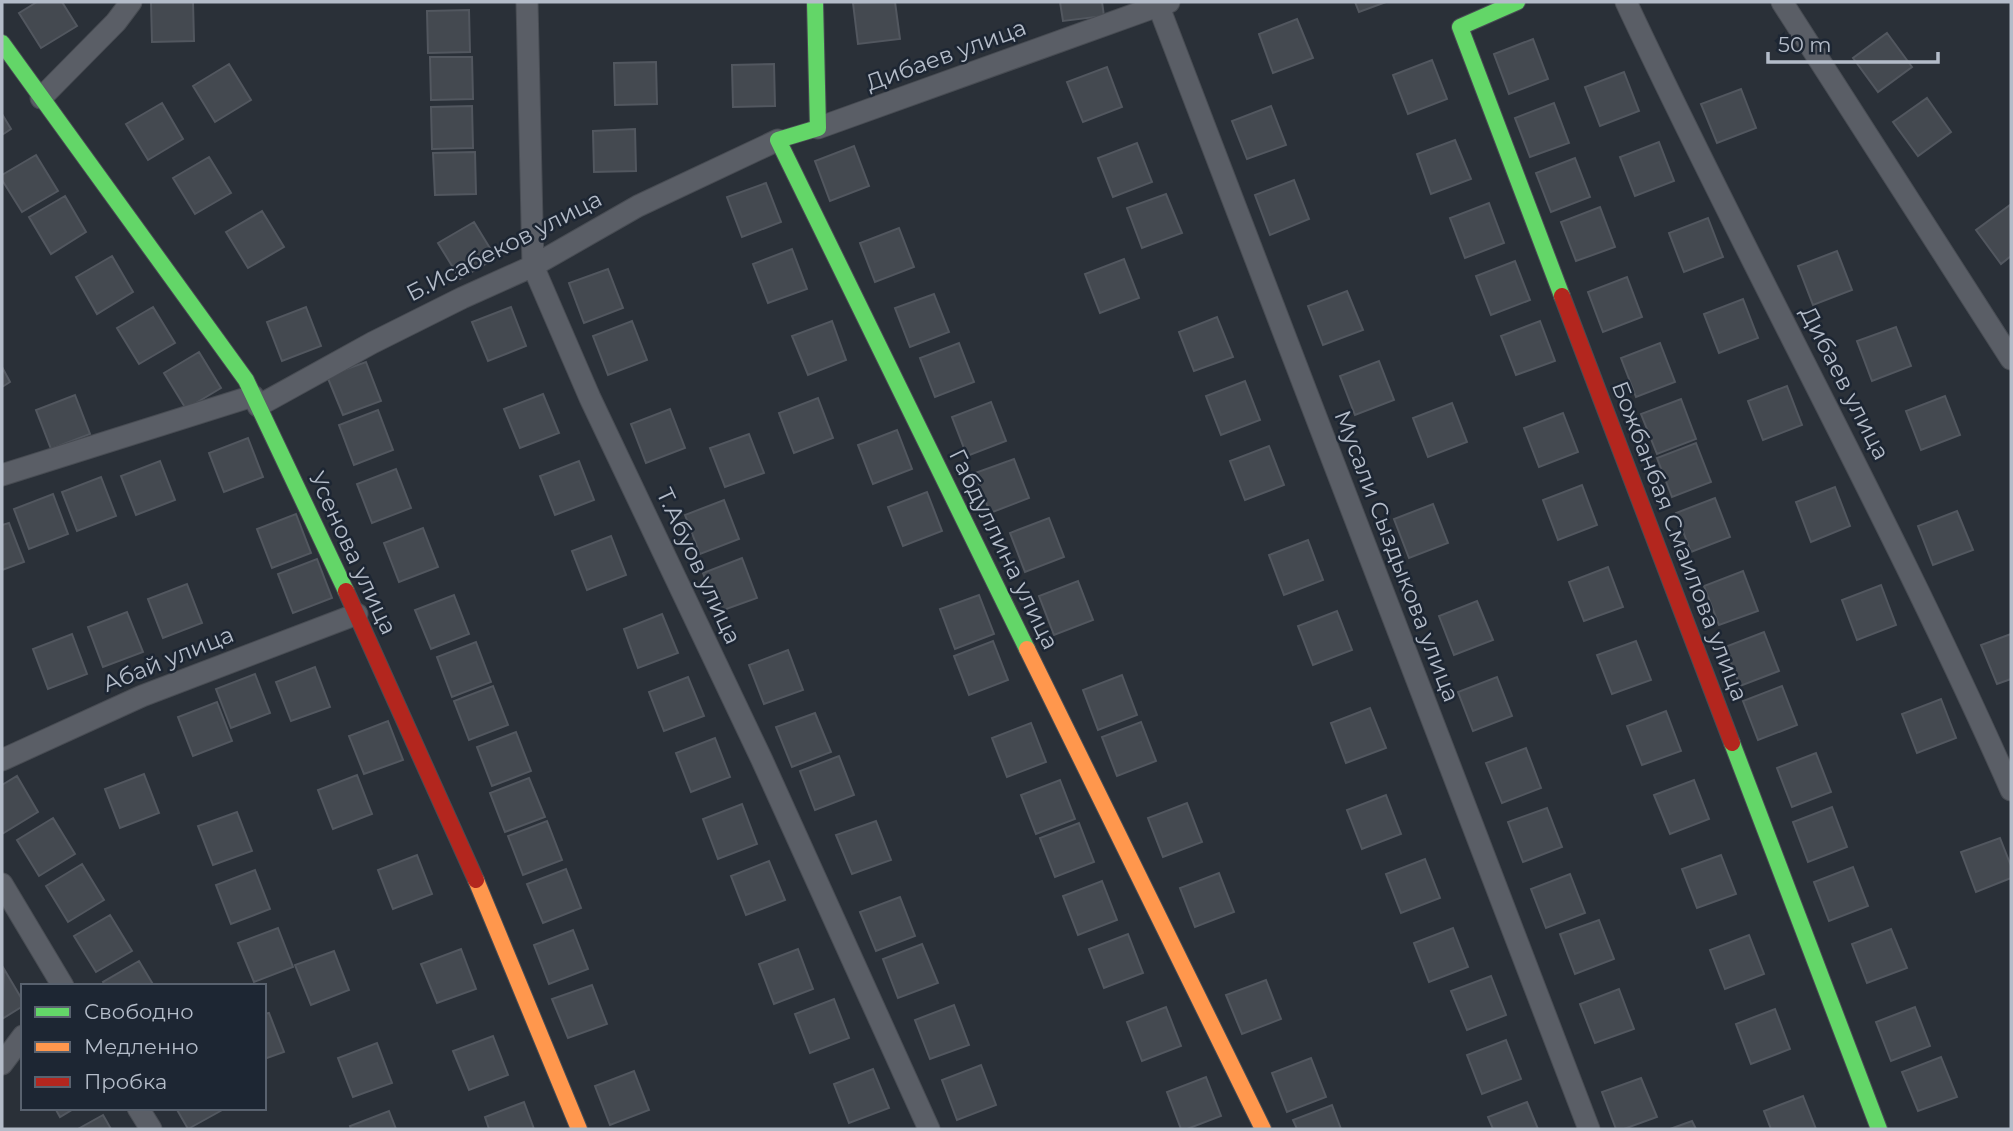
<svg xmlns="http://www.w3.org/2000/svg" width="2013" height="1131" viewBox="0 0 2013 1131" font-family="Montserrat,sans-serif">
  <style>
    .building { fill: #444950; stroke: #52575f; stroke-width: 2 }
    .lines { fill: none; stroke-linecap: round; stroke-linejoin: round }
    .street-casing { stroke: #484c53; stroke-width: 23 }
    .fast-casing { stroke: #484c53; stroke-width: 18 }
    .slow-casing { stroke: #484c53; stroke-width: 18 }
    .jam-casing { stroke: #484c53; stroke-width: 18 }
    .street { stroke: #5a5e66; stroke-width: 21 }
    .fast { stroke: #63d668; stroke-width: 16 }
    .slow { stroke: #ff974d; stroke-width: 16 }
    .jam { stroke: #b3261e; stroke-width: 16 }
    .labels { text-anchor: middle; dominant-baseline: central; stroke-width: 5; stroke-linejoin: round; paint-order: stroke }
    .street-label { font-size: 23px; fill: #b4bcc9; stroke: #1d2633 }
  </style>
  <rect width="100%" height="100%" fill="#2a3038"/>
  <!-- building -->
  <path class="building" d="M37,2H62L77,26L41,48L19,13Z
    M151,2H193L194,41L152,42Z
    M895,2L900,39L858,44L853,3Z
    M1060,2H1102L1104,16L1063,21Z
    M1355,2H1386L1359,12Z
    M469,10L470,52L428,53L427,11Z
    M1297,19L1313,58L1273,73L1259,34Z
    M1887,33L1912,67L1878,92L1853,58Z
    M1533,39L1548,79L1509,94L1494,54Z
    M430,57H472L473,99L431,100Z
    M1432,60L1447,99L1408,114L1393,75Z
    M656,62L657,104L615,105L614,63Z
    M229,64L251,100L215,122L193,86Z
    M774,64L775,106L733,107L732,65Z
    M1107,67L1122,107L1083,122L1067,82Z
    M1624,72L1639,111L1600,126L1585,87Z
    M1741,89L1756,128L1717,143L1701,104Z
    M1927,98L1951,132L1918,156L1893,122Z
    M162,103L183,139L148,160L126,124Z
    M1554,103L1569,143L1530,157L1515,118Z
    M472,106L473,148L432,149L431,107Z
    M1271,106L1286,145L1247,159L1232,121Z
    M2,114L11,129L2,135Z
    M635,129L636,171L594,172L593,131Z
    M1455,140L1471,179L1431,194L1417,154Z
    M1659,142L1674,181L1635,196L1620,157Z
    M1137,143L1152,182L1113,197L1098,158Z
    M854,146L869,186L830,201L815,161Z
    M475,152L476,194L435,195L433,153Z
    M36,155L58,191L22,212L2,180V175Z
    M209,157L231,193L195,214L173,178Z
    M1575,158L1590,197L1551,212L1536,173Z
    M1294,180L1309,219L1270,235L1255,195Z
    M766,183L781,222L742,237L727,197Z
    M1166,194L1182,233L1142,248L1127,208Z
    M65,196L86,232L51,254L29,217Z
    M1489,203L1504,243L1465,258L1450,218Z
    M2010,205L2011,256L2001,264L1976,230Z
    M1600,207L1615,247L1576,261L1561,222Z
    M262,211L284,247L248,268L226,232Z
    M1708,218L1723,257L1684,272L1669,233Z
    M474,222L496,258L460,279L438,243Z
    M899,228L914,267L875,282L860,243Z
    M792,249L807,289L768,303L753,264Z
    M1837,251L1852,290L1813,305L1798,266Z
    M112,256L133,292L97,314L76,277Z
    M1124,259L1139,298L1100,313L1085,274Z
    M1515,261L1530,300L1491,315L1476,276Z
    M608,269L623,308L584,323L569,283Z
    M1627,277L1642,317L1603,332L1588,292Z
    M1347,291L1363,330L1323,345L1308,306Z
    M934,294L949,332L910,347L895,308Z
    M1743,299L1758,338L1719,353L1704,314Z
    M153,307L175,343L139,364L117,328Z
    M306,307L321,346L282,361L267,322Z
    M511,307L526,346L488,361L472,322Z
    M1217,317L1233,357L1194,371L1179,332Z
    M632,321L647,360L608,375L593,336Z
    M832,321L846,360L808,375L792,336Z
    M1540,321L1555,361L1516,375L1501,336Z
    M1896,327L1911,366L1872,381L1857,341Z
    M959,343L974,382L935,397L920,358Z
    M1660,343L1675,382L1636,397L1621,358Z
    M199,352L221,388L186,409L164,373Z
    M1379,361L1394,400L1355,415L1340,376Z
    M366,362L381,401L343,415L327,376Z
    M2,367L10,382L2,387Z
    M1245,381L1260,420L1221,435L1206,396Z
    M1787,386L1802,425L1763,440L1748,401Z
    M543,394L559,433L520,448L504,409Z
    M75,395L90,434L51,449L36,410Z
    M1945,396L1960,435L1921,450L1906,411Z
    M818,398L833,438L794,453L779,413Z
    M1681,399L1696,439L1657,454L1641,414Z
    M991,402L1006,441L967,456L952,417Z
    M1452,403L1467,442L1428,457L1413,418Z
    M670,409L685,448L646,463L631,424Z
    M378,410L393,450L354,465L339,425Z
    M1563,413L1578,452L1539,467L1524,428Z
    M897,430L912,469L873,484L858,445Z
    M749,434L764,473L725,487L710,448Z
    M248,438L263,477L224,492L209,453Z
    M1696,443L1711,482L1672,497L1657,458Z
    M1269,446L1284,485L1245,500L1230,461Z
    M1014,459L1029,498L990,513L975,473Z
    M160,461L175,500L136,515L121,476Z
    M579,461L594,500L555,515L540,476Z
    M396,469L411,508L372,523L357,484Z
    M101,477L116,516L77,531L62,492Z
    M1582,485L1597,525L1558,540L1543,500Z
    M1835,487L1850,526L1811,542L1796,502Z
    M927,492L942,531L903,546L888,507Z
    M53,494L68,534L29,549L14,509Z
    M1715,498L1730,537L1691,552L1676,513Z
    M724,500L739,539L700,554L685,515Z
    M1433,504L1448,543L1409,558L1394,519Z
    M1957,511L1973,550L1933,565L1918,526Z
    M296,514L311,553L272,568L257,529Z
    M1049,518L1064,557L1025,572L1010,533Z
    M9,523L24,562L2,570V525Z
    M423,528L438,567L399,582L384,543Z
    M611,536L626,575L587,590L572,551Z
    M1308,540L1323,580L1284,595L1269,555Z
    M742,558L757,598L718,612L703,573Z
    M317,559L332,598L293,613L278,574Z
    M1608,567L1623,607L1584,621L1569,582Z
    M1743,571L1758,611L1719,625L1704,586Z
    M1078,581L1093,620L1054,635L1039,596Z
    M187,584L202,623L163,638L148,599Z
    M1881,585L1896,625L1857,640L1842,600Z
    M454,595L469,634L431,649L415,610Z
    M979,595L994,634L955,649L940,609Z
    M1477,601L1493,640L1454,655L1439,616Z
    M1337,611L1352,650L1313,665L1298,626Z
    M127,612L143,652L103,667L88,627Z
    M662,614L678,653L638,668L624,629Z
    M1764,632L1779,671L1740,686L1725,647Z
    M72,634L87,674L48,689L33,649Z
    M2011,634V679L1997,684L1981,645Z
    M993,641L1008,680L969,695L954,656Z
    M1636,641L1651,680L1612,694L1597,655Z
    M476,642L491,682L452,697L437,657Z
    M788,650L803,690L764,704L749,665Z
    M315,667L330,707L291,721L276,682Z
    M255,674L270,713L231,728L216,689Z
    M1122,675L1137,715L1098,730L1083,690Z
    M688,677L704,716L664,731L649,692Z
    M1497,677L1512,716L1473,731L1458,692Z
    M493,686L508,725L469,740L454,701Z
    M1782,686L1797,725L1758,740L1743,701Z
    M1941,699L1956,738L1917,753L1902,714Z
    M217,702L232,741L193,756L178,717Z
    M1370,708L1386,748L1346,763L1331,723Z
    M1666,711L1681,751L1642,765L1627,726Z
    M815,713L831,752L792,767L776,727Z
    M388,721L403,760L364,774L349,736Z
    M1141,722L1156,761L1117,776L1102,737Z
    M1031,723L1046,762L1007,777L992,738Z
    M516,732L531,771L492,786L477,747Z
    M715,738L730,777L691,792L676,753Z
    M1526,748L1541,788L1502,803L1486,763Z
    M1816,753L1831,792L1792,807L1777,768Z
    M839,756L854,795L815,810L800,771Z
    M144,774L159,813L120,828L105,789Z
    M357,775L372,814L333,829L318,790Z
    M17,776L38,812L2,834V785Z
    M529,778L545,817L505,832L490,793Z
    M1060,780L1075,819L1036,834L1021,795Z
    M1694,780L1709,819L1670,834L1654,795Z
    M1386,795L1401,834L1362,849L1347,810Z
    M1187,803L1202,842L1163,857L1148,818Z
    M742,804L757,844L718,859L703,819Z
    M1832,807L1847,847L1808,862L1793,822Z
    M1547,808L1562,847L1523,862L1508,822Z
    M237,812L252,851L213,865L198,826Z
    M53,818L75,854L39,876L17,840Z
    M547,821L562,860L523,875L508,836Z
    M876,821L891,860L852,874L836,835Z
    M1079,823L1094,862L1055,877L1040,838Z
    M2000,838L2011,866V878L1976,892L1961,852Z
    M417,855L432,894L393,909L378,870Z
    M1721,855L1736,894L1697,908L1682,869Z
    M1425,859L1440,898L1401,913L1386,874Z
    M769,861L785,900L746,915L731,876Z
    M82,864L104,900L68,922L46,886Z
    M1853,867L1868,906L1829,921L1814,882Z
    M566,869L581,908L543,923L527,884Z
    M255,870L270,909L231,924L216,885Z
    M1219,873L1234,912L1195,927L1180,888Z
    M1570,874L1585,913L1546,928L1531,889Z
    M1102,881L1117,920L1078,935L1063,896Z
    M900,897L915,936L876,951L860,912Z
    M110,915L132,951L96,972L74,936Z
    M1599,920L1614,959L1575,974L1560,934Z
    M278,928L293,967L254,982L238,943Z
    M1453,928L1468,967L1429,982L1414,943Z
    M1891,929L1907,968L1867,983L1852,944Z
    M573,930L588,969L549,984L534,945Z
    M1128,934L1143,973L1104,988L1089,949Z
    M1749,935L1764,974L1725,989L1710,950Z
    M922,944L938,983L898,998L883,959Z
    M461,949L476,989L437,1003L421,964Z
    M798,949L813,989L774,1004L759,964Z
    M334,951L349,990L311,1005L295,965Z
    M139,961L154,986H105L103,982Z
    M4,969L23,1001V1006L2,1019Z
    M1491,976L1506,1015L1467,1030L1451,991Z
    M1266,980L1281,1019L1242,1034L1226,995Z
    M592,985L607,1024L568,1038L552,999Z
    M1619,989L1634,1029L1595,1043L1580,1004Z
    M834,999L849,1038L810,1053L795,1014Z
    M954,1005L969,1045L930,1059L915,1020Z
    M1166,1007L1181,1046L1142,1061L1127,1022Z
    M1915,1007L1930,1046L1891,1061L1876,1022Z
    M1775,1009L1790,1049L1751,1064L1736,1024Z
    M269,1013L284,1052L264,1059V1014Z
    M493,1036L508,1075L469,1090L453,1051Z
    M1506,1040L1521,1079L1482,1094L1467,1055Z
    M377,1043L392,1083L353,1097L338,1058Z
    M1941,1057L1957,1097L1918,1111L1902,1072Z
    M1311,1058L1326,1097L1287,1112L1272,1073Z
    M981,1065L996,1105L957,1120L942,1080Z
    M873,1069L889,1108L849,1123L834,1084Z
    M634,1071L649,1110L610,1125L595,1086Z
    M1206,1077L1221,1116L1187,1129H1181L1167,1092Z
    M1641,1078L1657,1117L1624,1129H1616L1602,1092Z
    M1803,1096L1816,1129H1771L1764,1111Z
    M524,1102L534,1129H489L485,1117Z
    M1527,1102L1538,1129H1493L1488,1117Z
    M1332,1105L1341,1129H1297L1293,1120Z
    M55,1108H75L60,1117Z
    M176,1108H224V1109L188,1129Z
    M389,1111L396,1129H351L350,1126Z
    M103,1115L111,1129H78Z
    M1692,1121L1696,1129H1670Z"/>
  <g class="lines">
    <!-- street casing -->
    <g class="street-casing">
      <path id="street" d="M527,2L533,266L590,398L762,760L929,1129
        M1157,2L1589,1129
        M1626,2C1750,267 1893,523 2011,790
        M1782,2L2011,359
        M41,98L116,22L131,2
        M818,128L1169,2
        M258,406L372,343L462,298L533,266L638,206L778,140
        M2,475L253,396
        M2,760L142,696L357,614
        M2,884L63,986
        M2,1064L23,1036
        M138,1108L151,1129"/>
    </g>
    <!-- fast casing -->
    <g class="fast-casing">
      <path id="fast" d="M815,2L818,128L778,140L1027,649
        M1517,2L1460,27L1562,296
        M2,43L246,380L346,591
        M1732,743L1879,1129"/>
    </g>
    <!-- slow casing -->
    <g class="slow-casing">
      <path id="slow" d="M1027,649L1263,1129
        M476,880L579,1129"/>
    </g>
    <!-- jam casing -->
    <g class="jam-casing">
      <path id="jam" d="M1562,296L1732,743
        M346,591L476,880"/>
    </g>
    <!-- street -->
    <use href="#street" class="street"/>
    <!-- fast -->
    <use href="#fast" class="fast"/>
    <!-- slow -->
    <use href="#slow" class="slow"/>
    <!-- jam -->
    <use href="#jam" class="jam"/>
  </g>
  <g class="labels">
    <!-- street labels -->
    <g class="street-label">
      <text transform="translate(946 55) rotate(-20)">Дибаев улица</text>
      <text transform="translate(504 246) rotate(-27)">Б.Исабеков улица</text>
      <text transform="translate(1845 383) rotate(63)">Дибаев улица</text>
      <text transform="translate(1680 541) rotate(69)">Божбанбая Смаилова улица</text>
      <text transform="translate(1004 549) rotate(64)">Габдуллина улица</text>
      <text transform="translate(353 553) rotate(65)">Усенова улица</text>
      <text transform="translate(1397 556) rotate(69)">Мусали Сыздыкова улица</text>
      <text transform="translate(699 566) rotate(65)">Т.Абуов улица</text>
      <text transform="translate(168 659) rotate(-22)">Абай улица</text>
    </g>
  </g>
  <!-- border -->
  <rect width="2013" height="1131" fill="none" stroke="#b4bcc9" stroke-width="7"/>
  <!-- legend -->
  <rect x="21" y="984" width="245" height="126" fill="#1d2633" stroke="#59626f" stroke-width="2"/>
  <rect x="35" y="1007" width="35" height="10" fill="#63d668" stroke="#59626f" stroke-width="2"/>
  <text x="84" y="1019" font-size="21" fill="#b4bcc9">Свободно</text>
  <rect x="35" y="1042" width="35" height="10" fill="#ff974d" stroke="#59626f" stroke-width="2"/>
  <text x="84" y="1054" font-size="21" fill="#b4bcc9">Медленно</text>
  <rect x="35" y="1077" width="35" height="10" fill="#b3261e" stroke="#59626f" stroke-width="2"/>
  <text x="84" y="1089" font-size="21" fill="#b4bcc9">Пробка</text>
  <!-- scale -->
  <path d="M1768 52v10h170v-10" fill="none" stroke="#b4bcc9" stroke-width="3.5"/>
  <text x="1778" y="52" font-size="21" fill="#b4bcc9" stroke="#1d2633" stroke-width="5" paint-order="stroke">50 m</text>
</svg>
